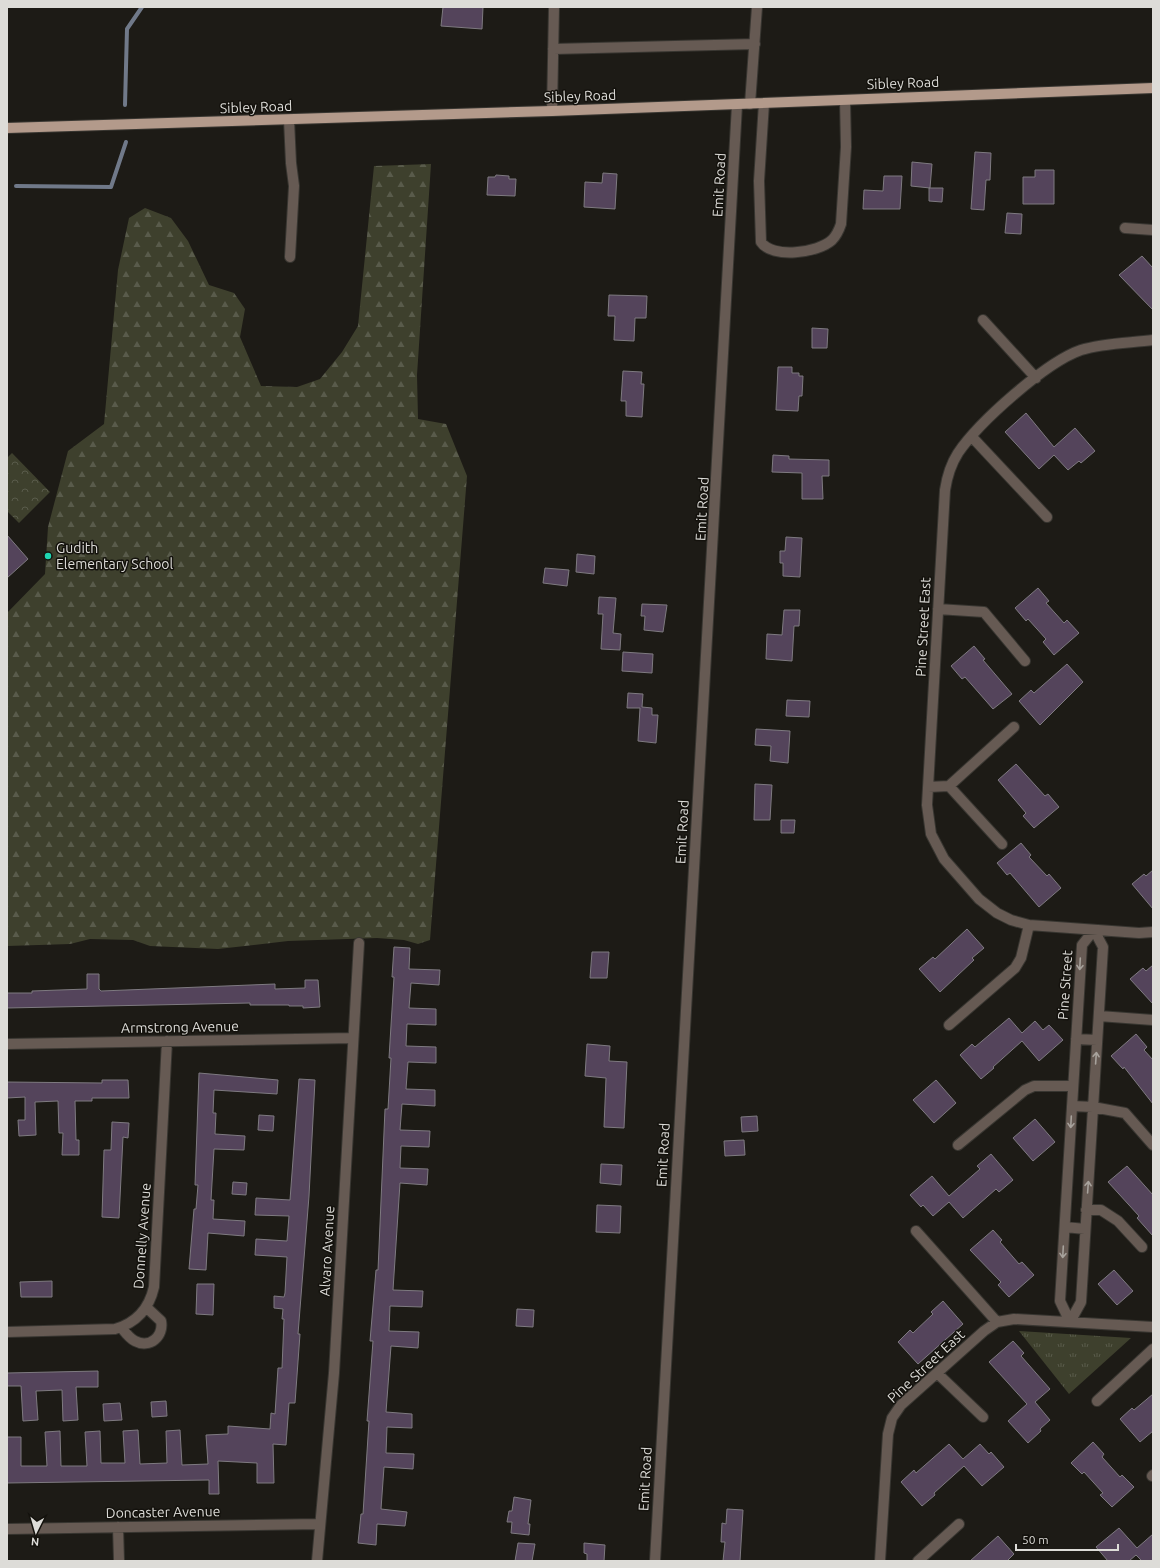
<svg xmlns="http://www.w3.org/2000/svg" width="1160" height="1568" viewBox="0 0 1160 1568" font-family="Ubuntu,sans-serif">
  <style>
    .grass { fill: url(#grass-tufts) }
    .forest { fill: url(#forest-firs) }
    .park { fill: url(#park-crowns) }
    .lines { fill: none; stroke-linecap: round; stroke-linejoin: round }
    .stream { stroke: #707989; stroke-width: 4 }
    .building { fill: #54445b; stroke: #7e7a80 }
    .minor-casing { stroke: #383631; stroke-width: 12 }
    .major-casing { stroke: #383631; stroke-width: 12 }
    .minor { stroke: #665a53; stroke-width: 10 }
    .major { stroke: #b39a8b; stroke-width: 10 }
    .oneway { stroke: #a7a29c }
    .poi-dot { fill: #1ed5b1; stroke: #14120d; stroke-width: 1.5 }
    .labels { text-anchor: middle; dominant-baseline: central; stroke-width: 3; stroke-linejoin: round; paint-order: stroke }
    .street-label { font-size: 14px; fill: #dddcd8; stroke: #14120d }
    .poi-label { font-size: 14px; fill: #dddcd8; stroke: #14120d; text-anchor: start }
  </style>
  <defs>
    <pattern id="grass-tufts" width="24" height="20" patternUnits="userSpaceOnUse"><rect width="24" height="20" fill="#3e402d"/><path d="M3 7l-1-3M5 7V3M7 7l1-3M15 17l-1-3M17 17v-4M19 17l1-3" fill="none" stroke="#595b4b"/></pattern>
    <pattern id="forest-firs" width="22" height="20" patternUnits="userSpaceOnUse"><rect width="22" height="20" fill="#3e402d"/><path d="M5 1l3.5 6h-7zM16 11l3.5 6h-7z" fill="#595b4b"/></pattern>
    <pattern id="park-crowns" width="20" height="18" patternUnits="userSpaceOnUse"><rect width="20" height="18" fill="#3e402d"/><path d="M2 6a3 3 0 1 1 6 0M12 15a3 3 0 1 1 6 0" fill="none" stroke="#595b4b"/></pattern>
  </defs>
  <rect width="100%" height="100%" fill="#1d1b16"/>
  <!-- grass -->
  <path class="grass" d="M1019,1331L1131,1338L1069,1394Z"/>
  <!-- forest -->
  <path class="forest" d="M431,164L417,375L418,419L446,424L467,476L430,940L418,944L404,940L377,938L288,941L218,949L150,946L133,940L90,939L70,944L7,946V613L45,574L48,527L68,451L104,424L118,270L129,218L145,208L171,218L188,241L209,285L234,293L245,309L240,337L261,386L297,387L320,379L342,352L358,326L374,166Z"/>
  <!-- park -->
  <path class="park" d="M12,453L50,492L19,523L7,511V458Z"/>
  <g class="lines">
    <!-- stream -->
    <path class="stream" d="M125,105L127,29L142,7
      M16,186L111,187L126,142"/>
  </g>
  <!-- building -->
  <path class="building" d="M443,7H483L482,29L441,26Z
    M975,152L991,153L990,180H986L984,210L971,209Z
    M912,162L932,164L930,188L911,186Z
    M1035,170H1054V204H1023V177H1035Z
    M603,173L617,174L615,209L584,207L585,182L602,183Z
    M496,175L509,176V179H516L515,196L487,195L488,177H495Z
    M884,176H902L900,209H863L864,190L883,191Z
    M929,188H943L942,202L929,201Z
    M1007,213L1022,214L1021,234L1005,233Z
    M1142,256L1153,268V310L1119,275Z
    M609,295L647,296L646,318H635L634,341L614,340L615,316H608Z
    M812,328L828,329L827,348H812Z
    M778,367H792V373H799V376H803L802,396H799L798,411L776,410Z
    M623,371L642,372L641,384H644L642,417L626,416V401H621Z
    M1026,413L1054,447L1075,428L1095,451L1081,463L1079,461L1068,470L1054,455L1039,469L1005,432Z
    M773,455L789,456V459L829,460V476H822L823,499H802V473L772,472Z
    M7,535L28,559L7,578Z
    M786,537L802,538L800,577L783,576V563H780V551H785Z
    M577,554L595,556L594,574L576,572Z
    M545,568L569,570L567,586L543,583Z
    M1038,588L1049,601L1046,603L1064,623L1067,620L1079,633L1054,655L1043,642L1046,639L1028,619L1026,621L1015,608Z
    M599,597L616,598L613,633L621,634L620,650L601,649L603,614H598Z
    M642,604L667,605L663,632L644,630L645,616H641Z
    M784,610H800L799,626H794L792,661L766,659L767,634L782,635Z
    M974,646L985,659L983,660L1012,694L993,709L965,677L962,679L951,666Z
    M623,652L653,654L652,673L622,671Z
    M1067,664L1083,682L1040,725L1019,701L1031,690L1034,693Z
    M628,693L643,694L642,707L652,708V715H658L656,743L638,741L640,708H627Z
    M787,700L810,701L809,717L786,716Z
    M756,729L790,731L788,763L770,761L771,746L755,745Z
    M1016,764L1045,796L1048,794L1059,807L1034,828L1023,816L1026,813L998,780Z
    M755,784L772,785L770,820H754Z
    M781,820H795L794,833H781Z
    M1021,843L1031,855L1029,857L1047,876L1049,874L1061,888L1039,907L1010,873L1007,875L997,863Z
    M1153,870V909L1132,884L1144,874L1146,876Z
    M967,929L984,948L972,958L974,960L940,992L919,969L933,957L935,959Z
    M394,947L410,948L409,969L440,970L439,985L411,983L409,1008L436,1009V1025L407,1024L406,1046L436,1047V1063L408,1062L406,1089L435,1090V1106L402,1104L400,1130L430,1131L429,1147L401,1146L400,1168L428,1169L427,1185L400,1183L393,1290L423,1291L422,1307L390,1306L389,1331L419,1332L418,1348L391,1346L386,1412L412,1414V1428L387,1427L386,1453L414,1454L413,1469L384,1467L381,1509L407,1512L405,1526L377,1524L376,1545L358,1543L361,1514H363L369,1421H367L373,1341H370L376,1270H378L385,1109H388L391,1058H389L394,977H392Z
    M592,952H609L607,978H590Z
    M1153,965V1004L1130,979L1143,968L1146,971Z
    M87,974H99V989L101,991L275,984V989L305,988V980H318L320,1007L303,1008V1006H289V1005H250V1003L7,1008V993H32V991L87,989Z
    M1009,1018L1022,1033L1035,1021L1043,1030L1049,1025L1063,1040L1039,1061L1022,1041L993,1067L994,1068L981,1079L960,1055L972,1044L975,1047Z
    M1136,1034L1147,1047L1144,1050L1153,1060V1104L1124,1067L1123,1069L1111,1056Z
    M587,1044L610,1046L609,1061L627,1062L624,1128L604,1127L606,1078L585,1076Z
    M199,1073L278,1080L277,1094L214,1090L213,1113H216L215,1134L245,1136L244,1150L214,1149L211,1200H214L213,1219L245,1221L244,1236L208,1233L206,1270L189,1269L194,1209H196L198,1185H195Z
    M299,1079L315,1080L309,1196L298,1334H300L295,1403H289L286,1445L273,1444L274,1483H257V1463L218,1461L219,1494H209V1480L7,1483V1437H21V1466H47L45,1432L60,1431L61,1466H87L85,1432L100,1431L101,1463H125L123,1431L138,1430L140,1464L167,1463L166,1431L180,1430L182,1465L208,1464L206,1435L228,1434V1426L270,1429L271,1413L275,1414L278,1368H282L284,1319H282L283,1309L274,1308V1296L284,1297L285,1293L287,1257L255,1255L256,1239L287,1241L289,1216L255,1215L256,1198L290,1200Z
    M102,1080H128L129,1098H92V1101H75L76,1140H79V1155H62L63,1133H59L58,1101L35,1102L36,1135L19,1136L18,1120H25V1097L7,1098V1082L102,1083Z
    M936,1080L956,1103L934,1123L913,1100Z
    M259,1115L274,1116L273,1131L258,1130Z
    M757,1116L758,1131L742,1132L741,1117Z
    M1035,1119L1055,1142L1033,1161L1013,1138Z
    M112,1122L129,1123L128,1138L123,1137L119,1218L102,1217L104,1150H111Z
    M744,1140L745,1155L725,1156L724,1141Z
    M991,1154L1013,1180L999,1192L996,1189L963,1218L949,1202L933,1216L923,1205L921,1207L910,1195L932,1176L949,1196L980,1169L977,1166Z
    M601,1164L622,1165L621,1185L600,1183Z
    M1127,1166L1153,1195V1236L1137,1218L1139,1216L1108,1182Z
    M233,1182L247,1183L246,1195L232,1194Z
    M597,1205L621,1206L620,1233L596,1232Z
    M993,1230L1002,1240L1000,1242L1019,1264L1022,1262L1034,1275L1009,1297L998,1285L1001,1282L970,1250Z
    M1114,1270L1133,1291L1117,1305L1098,1284Z
    M52,1281V1297H21L20,1282Z
    M197,1284H214L213,1315L196,1314Z
    M943,1301L963,1324L918,1364L898,1342L910,1330L913,1333L933,1314L931,1312Z
    M517,1309L534,1310L533,1327L516,1326Z
    M1013,1341L1024,1353L1021,1356L1050,1389L1035,1402L1050,1420L1040,1429L1041,1431L1028,1443L1008,1421L1027,1404L989,1362Z
    M98,1371V1387H76L78,1420L63,1421L62,1390L36,1391L38,1420L23,1421L21,1386H7V1373Z
    M1153,1394V1431L1140,1442L1120,1419L1132,1408L1134,1410Z
    M166,1401L167,1416L152,1417L151,1402Z
    M120,1403L122,1420L104,1421L103,1404Z
    M1093,1442L1104,1454L1102,1457L1120,1477L1122,1475L1134,1487L1112,1507L1100,1495L1103,1493L1084,1472L1082,1474L1071,1463Z
    M949,1444L963,1459L980,1444L989,1454L991,1452L1004,1467L982,1486L964,1466L934,1493L935,1495L922,1506L901,1482L914,1470L916,1473Z
    M514,1497L531,1500L528,1524H530L529,1535L511,1533L512,1522H507L509,1511H512Z
    M727,1509L743,1510L740,1561H723L725,1542H721L722,1523L726,1524Z
    M1119,1528L1137,1548L1153,1534V1561H1142L1136,1555L1129,1561H1108L1096,1547Z
    M998,1536L1014,1554L1007,1561H970Z
    M518,1543L535,1544L532,1561H515Z
    M584,1543L605,1545L604,1561H587V1554L584,1553Z"/>
  <g class="lines">
    <!-- minor casing -->
    <g class="minor-casing">
      <path id="minor" d="M553,49L755,44
        M764,103L759,181L761,242C772,259 818,253 832,240C837,235 839,230 841,224L846,147L845,100
        M750,104L757,7
        M552,111L554,7
        M289,120L291,163L294,186L290,257
        M1125,228L1153,230
        M983,320L1036,378
        M1153,340C1129,343 1103,343 1081,350C1046,362 979,422 958,453C951,464 947,477 945,490L927,805L931,834L944,859L979,899L997,913L1011,920L1029,925L1139,933L1153,932
        M972,437L1047,517
        M938,609L984,612L1025,661
        M949,786L1014,727
        M928,787L949,786L1002,844
        M1099,1016L1153,1020
        M949,1025L1015,968L1021,958L1029,925
        M1076,1039L1097,1040
        M7,1044L353,1038
        M1072,1106L1093,1107L1125,1113L1153,1145
        M958,1145L1025,1090L1034,1086H1073
        M1086,1210H1101L1118,1221L1142,1247
        M1065,1227L1085,1229
        M916,1231L997,1322
        M1070,1322L1060,1301L1082,945L1094,930
        M1070,1322L1081,1302L1103,947L1094,930
        M121,1327C125,1332 129,1338 135,1341C150,1349 164,1336 161,1321L146,1307
        M7,1332L115,1329C136,1323 149,1309 154,1287L167,1041
        M937,1373L983,1417
        M1097,1401L1153,1349
        M1152,1476L1153,1475
        M118,1527L119,1561
        M7,1529L319,1524
        M317,1561L334,1373L359,943
        M655,1561C680,1075 712,590 737,105
        M880,1561L888,1434L892,1418L901,1405L984,1331L997,1322L1014,1319L1153,1327
        M918,1561L959,1524"/>
    </g>
    <!-- major casing -->
    <g class="major-casing">
      <path id="major" d="M7,128L552,111L1153,88"/>
    </g>
    <!-- minor -->
    <use href="#minor" class="minor"/>
    <!-- major -->
    <use href="#major" class="major"/>
  </g>
  <!-- one-way arrows -->
  <defs><path id="oneway-shaft" d="M-6 0H5M1.5-3L5.5 0L1.5 3" fill="none" stroke-width="1.6" stroke-linecap="round" stroke-linejoin="round"/></defs>
  <g class="oneway">
    <use href="#oneway-shaft" transform="translate(1080 964) rotate(93)"/>
    <use href="#oneway-shaft" transform="translate(1096 1058) rotate(-86)"/>
    <use href="#oneway-shaft" transform="translate(1071 1122) rotate(93)"/>
    <use href="#oneway-shaft" transform="translate(1088 1187) rotate(-86)"/>
    <use href="#oneway-shaft" transform="translate(1063 1252) rotate(93)"/>
  </g>
  <!-- markers -->
  <circle class="poi-dot" cx="48" cy="556" r="4"/>
  <g class="labels">
    <!-- street labels -->
    <g class="street-label">
      <text transform="translate(903 83) rotate(-2)">Sibley Road</text>
      <text transform="translate(580 96) rotate(-2)">Sibley Road</text>
      <text transform="translate(256 107) rotate(-2)">Sibley Road</text>
      <text transform="translate(719 185) rotate(-87)">Emit Road</text>
      <text transform="translate(702 509) rotate(-87)">Emit Road</text>
      <text transform="translate(923 627) rotate(-87)">Pine Street East</text>
      <text transform="translate(682 832) rotate(-87)">Emit Road</text>
      <text transform="translate(1065 985) rotate(-86)">Pine Street</text>
      <text transform="translate(180 1027) rotate(-1)">Armstrong Avenue</text>
      <text transform="translate(663 1155) rotate(-87)">Emit Road</text>
      <text transform="translate(142 1236) rotate(-86)">Donnelly Avenue</text>
      <text transform="translate(327 1251) rotate(-87)">Alvaro Avenue</text>
      <text transform="translate(926 1366) rotate(-43)">Pine Street East</text>
      <text transform="translate(645 1479) rotate(-87)">Emit Road</text>
      <text transform="translate(163 1512) rotate(-1)">Doncaster Avenue</text>
    </g>
    <!-- poi labels -->
    <g class="poi-label">
      <text x="56" y="548">Gudith<tspan x="56" dy="16">Elementary School</tspan></text>
    </g>
  </g>
  <!-- border -->
  <rect width="1160" height="1568" fill="none" stroke="#dddcd8" stroke-width="16"/>
  <!-- north arrow -->
  <g transform="translate(36 1532) rotate(185)" stroke="#14120d" stroke-width="3" paint-order="stroke">
  <path d="M0-3L7 15L0 10L-7 15Z" fill="#dddcd8"/>
  <text y="-6" font-size="11" font-weight="bold" text-anchor="middle" fill="#dddcd8">N</text>
  </g>
  <!-- scale -->
  <path d="M1016 1544v6h102v-6" fill="none" stroke="#dddcd8" stroke-width="2"/>
  <text x="1022" y="1544" font-size="12" fill="#dddcd8" stroke="#14120d" stroke-width="3" paint-order="stroke">50 m</text>
</svg>
